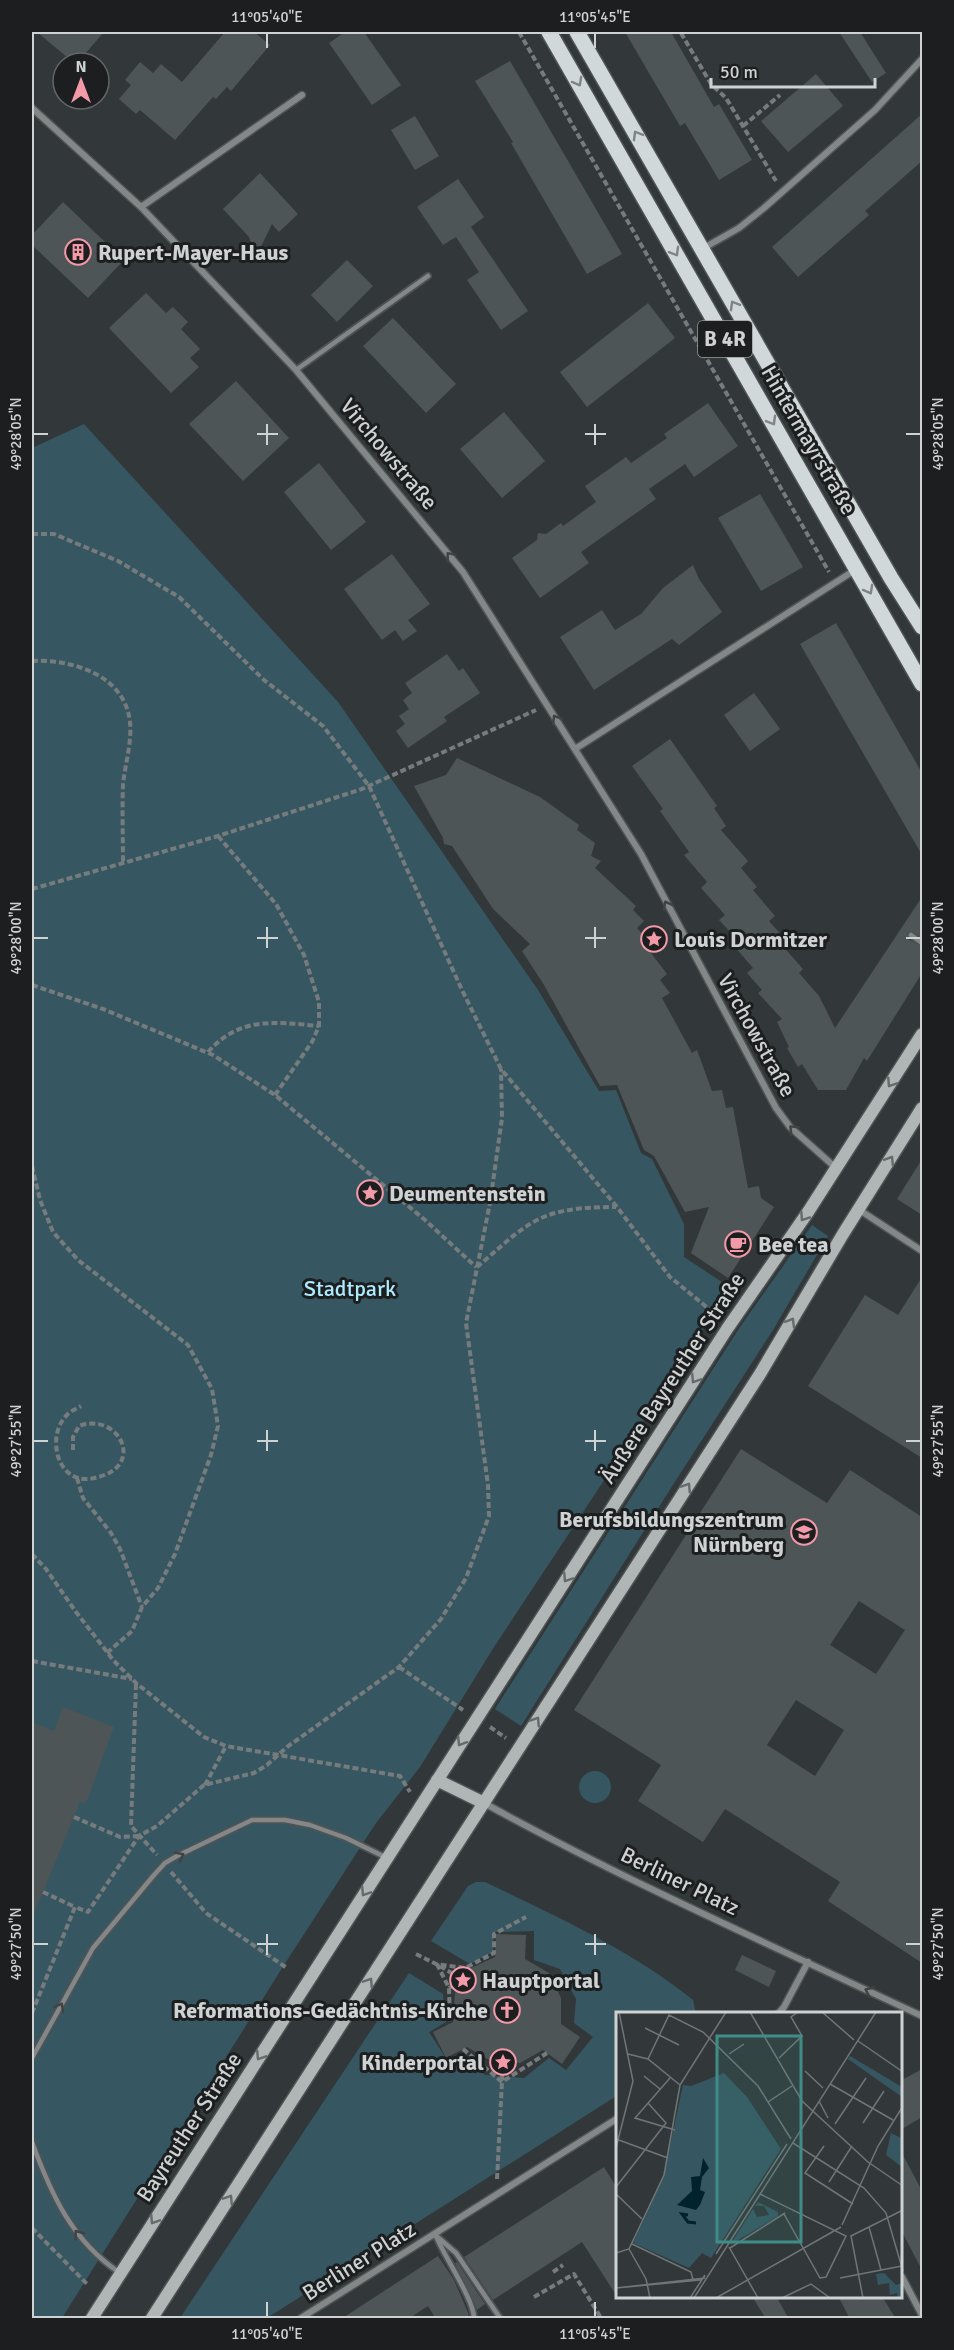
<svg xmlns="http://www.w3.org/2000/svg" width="954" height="2350" viewBox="0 0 954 2350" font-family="Signika,sans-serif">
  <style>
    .green { fill: #365761 }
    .building { fill: #4e5557; fill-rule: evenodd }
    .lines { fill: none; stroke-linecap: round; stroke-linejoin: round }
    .lane-casing { stroke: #4e5456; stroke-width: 8 }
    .street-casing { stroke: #4e5456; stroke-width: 9 }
    .secondary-casing { stroke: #4e5456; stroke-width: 15 }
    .primary-casing { stroke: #4e5456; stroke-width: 18 }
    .path { stroke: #767c7d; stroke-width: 4; stroke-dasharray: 6 3; stroke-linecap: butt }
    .lane { stroke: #848788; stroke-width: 4.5 }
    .street { stroke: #848788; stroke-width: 6 }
    .secondary { stroke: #b0b5b6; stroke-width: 12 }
    .primary { stroke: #d1d8da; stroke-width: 15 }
    .oneway { stroke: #808486 }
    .oneway2 { stroke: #404344 }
    .oneway3 { stroke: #666a6a }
    .ticks { fill: none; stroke: #ced2d3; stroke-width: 2 }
    .labels { text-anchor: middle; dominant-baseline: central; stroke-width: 6; stroke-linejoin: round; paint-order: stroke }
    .shield { fill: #1c1e1f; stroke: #999c9d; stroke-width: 1.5 }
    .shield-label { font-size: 21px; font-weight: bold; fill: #ced2d3 }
    .poi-label { font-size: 22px; font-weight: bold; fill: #ced2d3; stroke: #1c1e1f; text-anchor: start }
    .street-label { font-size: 22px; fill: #ced2d3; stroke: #1c1e1f }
    .park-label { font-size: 22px; fill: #adebfe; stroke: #1c1e1f }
    .inset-river { fill: none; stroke: #00232d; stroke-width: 3 }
    .inset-road { fill: none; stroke: #707677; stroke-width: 1.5 }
    .view { fill: #3f8d87; fill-opacity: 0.15; stroke: #3f8d87; stroke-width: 3 }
    .inset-edge { fill: none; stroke: #ced2d3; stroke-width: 3 }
    .neatline { fill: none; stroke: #ced2d3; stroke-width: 2 }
    .ticks-label { font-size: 15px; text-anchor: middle; fill: #ced2d3 }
  </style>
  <rect width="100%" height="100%" fill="#32383a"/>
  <!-- green -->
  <path class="green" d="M84,424L338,702L538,990L599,1091L616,1090L641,1153L652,1159L684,1224V1257L731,1288L494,1647L420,1767L376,1823L284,1965L62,2318H32V448Z
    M812,1225L828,1236L773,1330L676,1480L521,1726L495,1709L740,1327Z
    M579 1787a16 16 0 1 1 32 0a16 16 0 1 1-32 0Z
    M476,1882H485C559,1918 629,1949 693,2000L696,2014H618V2095L267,2318H180L409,1973L443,1994L446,2022L429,2032L451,2066L465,2056L485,2075L524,2078L549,2058L566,2070L593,2037L574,2023L576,1999L560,1969L534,1960V1931L494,1932L493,1952L470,1964L431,1941L468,1886Z"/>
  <!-- building -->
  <path class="building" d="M37,32H104L77,63H74Z
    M225,32H254L270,45L231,91L227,87L216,99L213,97L175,140L140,110L136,114L119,99L131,85L125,80L140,62L153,73L161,64L182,82Z
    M345,32H364L401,85L372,105L329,43Z
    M625,32H671L714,107L719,104L752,160L719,180L685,123L680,126Z
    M839,32H860L886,73L872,82Z
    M510,61L622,254L587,274L511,143L513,142L475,81Z
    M816,74L843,106L788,152L761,121Z
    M922,114V161L865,211L869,215L798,277L772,247Z
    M415,116L439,156L415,170L391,130Z
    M260,173L298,214L279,232L272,224L256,257L249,237L223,209Z
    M458,179L484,217L471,227L528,311L501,330L467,280L479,272L456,237L443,245L417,207Z
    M63,202L124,260L88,298L32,245V235Z
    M347,260L373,286L337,322L311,295Z
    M146,293L166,313L173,307L188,322L181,329L200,349L190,358L199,367L171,393L109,328Z
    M648,303L675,338L587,407L560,372Z
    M393,318L456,384L426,413L363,346Z
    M236,381L289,438L243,481L189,424Z
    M708,403L738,446L694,477L685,464L649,489L656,499L581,552L589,563L540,598L512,558L537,540L538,533L546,534L561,523L563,526L596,502L585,486L626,457L631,463L667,438L664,434Z
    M504,412L545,461L502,498L460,449Z
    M319,463L366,522L331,550L284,492Z
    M760,494L803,567L761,591L718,518Z
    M392,554L430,604L408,620L417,631L403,641L395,630L382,640L344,589Z
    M693,565L699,579L722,612L679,645L672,639L594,690L560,637L602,610L615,630L641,614L663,588Z
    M836,623L922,773V855L800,644Z
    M447,654L459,671L463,668L480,693L444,717L447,721L408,748L396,731L405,724L399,716L409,709L403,700L412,693L405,683Z
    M754,693L780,729L750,751L724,715Z
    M670,739L717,806L714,808L726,826L721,830L748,861L741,868L757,887L753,890L775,916L769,921L786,940L781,944L803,969L799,973L819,996L835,1028L922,897V938L912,931L908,932L907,935L908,939L922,947V973L867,1061L864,1058L846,1090H818L802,1064L798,1067L787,1048L789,1047L777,1022L782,1019L758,993L762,990L747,973L753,968L729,940L734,936L719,920L725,915L701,888L707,882L684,855L689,852L660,811L663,809L632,766Z
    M457,758L540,797L579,825L577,830L595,843L591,856L601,861L595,868L636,906L633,910L644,921L637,928L646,938L642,941L667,974L660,980L670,993L662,998L692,1053L697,1050L712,1091L722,1090L726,1108L733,1107L748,1188L759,1186L761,1198L774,1207L728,1278L691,1253L709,1207L685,1212L654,1156L644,1150L617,1085L600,1086L544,985L522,951L530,944L493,909L452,846L444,844L443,838L414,786L446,775Z
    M922,1159V1215L897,1199Z
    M922,1277V1458L808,1386L865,1295L898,1315Z
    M741,1449L827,1503L850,1470L922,1517V1963L828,1901L840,1882L725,1809L703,1842L638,1801L661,1765L574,1710ZM859,1601L905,1630L876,1674L830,1645ZM796,1700L844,1730L815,1776L767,1745Z
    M63,1707L114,1727L86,1803L80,1802L32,1919V1722L54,1731Z
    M496,1934L526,1935L525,1959L549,1973L561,1998V2024L580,2037L562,2064L543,2050L520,2063L491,2061L467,2047L446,2058L433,2032L453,2022L455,1993L471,1968L495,1957Z
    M742,1955L776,1971L769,1987L735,1970Z
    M922,2069V2117L902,2129V2080Z
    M902,2153L922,2191V2270L902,2232Z
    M604,2167L618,2190V2298L582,2242L493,2300L464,2257Z
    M438,2256L454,2280L469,2315L463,2319H436L428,2306L408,2319H341Z
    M457,2262L485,2304L477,2310L455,2263Z
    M753,2298H777L789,2319H766Z
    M839,2298H883L896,2319H850Z"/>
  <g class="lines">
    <!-- lane casing -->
    <g class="lane-casing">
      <path id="lane" d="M296,370L428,276
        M911,935L922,943
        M32,2058L93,1948L154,1875L165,1863L177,1856L252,1820H285L310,1825L346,1838L385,1857
        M32,2142C51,2194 72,2241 120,2273
        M434,2234L456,2253L500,2318
        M436,2236C444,2256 474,2300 474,2318"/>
    </g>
    <!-- street casing -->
    <g class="street-casing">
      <path id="street" d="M32,108L141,207L296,370L463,572L641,854L776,1108L790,1127L836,1168
        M141,207L302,95
        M702,249L739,228L764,208L875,110L922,59
        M575,749L855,570
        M858,1209L922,1251
        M484,1803C626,1881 775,1947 922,2016
        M778,2014L784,2007L808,1962
        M902,2277L922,2315
        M301,2318L618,2118"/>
    </g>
    <!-- secondary casing -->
    <g class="secondary-casing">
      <path id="secondary" d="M437,1780L484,1803
        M92,2318L727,1329L808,1212L922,1034
        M152,2318L760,1374L843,1234L922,1108"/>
    </g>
    <!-- primary casing -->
    <g class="primary-casing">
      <path id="primary" d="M549,32L922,684
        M577,32L891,578L922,627"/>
    </g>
    <!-- path -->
    <path class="path" d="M519,32L829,572
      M681,33L711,84L726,98L776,181
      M743,126L780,95
      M32,534H54L118,561L179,597L264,680L323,726L369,786L462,990L501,1069L617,1207L670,1277L709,1309
      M32,661C72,659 125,675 130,722C132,743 125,764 123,785C122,811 123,837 123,863
      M218,836L276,904L304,955L319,1002V1026L312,1042L275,1095
      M32,889L218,836L362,789L536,710
      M32,985L103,1009L213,1055L275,1095L425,1220L476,1267
      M208,1052C240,1016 275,1022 319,1026
      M32,1166L40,1200L53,1232L78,1260L188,1345L212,1389L218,1426L211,1455L175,1554L158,1588L142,1607L132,1631L107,1653
      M477,1267C498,1250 520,1226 546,1216C567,1208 593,1207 616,1207
      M73,1450V1437L79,1426C115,1413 141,1456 109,1473C101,1477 87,1481 78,1478C53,1470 50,1432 66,1416C70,1411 76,1409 81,1406
      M77,1478L83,1498L111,1533L120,1549L142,1607
      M32,1554L46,1569L76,1612L114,1661L136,1683L204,1737L226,1746L400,1776L410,1792
      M32,1661L132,1679
      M399,1667L463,1710
      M136,1684L131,1826L157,1855
      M490,1727L506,1738
      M205,1785L226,1746
      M74,1817L120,1837L138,1836
      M171,1872L206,1913L287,1968
      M43,1892L75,1907
      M416,1954L436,1964L465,1968L494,1953V1934L526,1917
      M437,1964L449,1988L450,2023
      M440,1966L463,1980
      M555,1985L562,1982
      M449,1988L463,1980L465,1968
      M32,2013L75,1907L88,1912L139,1836L157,1826L204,1785L254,1773L267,1765L287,1747L399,1667L441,1619L466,1578L489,1516L488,1485L466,1323L490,1203L502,1118L501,1069
      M463,2049L502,2082L547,2053
      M497,2179L503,2062
      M32,2228L88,2285
      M553,2272L563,2265
      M534,2297L574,2274L601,2318"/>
    <!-- lane -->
    <use href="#lane" class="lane"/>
    <!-- street -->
    <use href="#street" class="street"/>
    <!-- secondary -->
    <use href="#secondary" class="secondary"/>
    <!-- primary -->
    <use href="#primary" class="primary"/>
  </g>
  <!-- one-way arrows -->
  <defs><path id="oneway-chevron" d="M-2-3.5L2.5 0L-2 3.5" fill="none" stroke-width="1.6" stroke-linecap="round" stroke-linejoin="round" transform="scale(1.5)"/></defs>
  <g class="oneway">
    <use href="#oneway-chevron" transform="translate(578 82) rotate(61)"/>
    <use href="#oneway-chevron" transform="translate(637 135) rotate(-120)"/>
    <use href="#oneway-chevron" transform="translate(675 252) rotate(60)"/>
    <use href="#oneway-chevron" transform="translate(734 305) rotate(-120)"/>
    <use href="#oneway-chevron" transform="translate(772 421) rotate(60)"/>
    <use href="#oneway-chevron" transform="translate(869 590) rotate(61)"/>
  </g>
  <g class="oneway2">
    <use href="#oneway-chevron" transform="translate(450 556) rotate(-130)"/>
    <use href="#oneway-chevron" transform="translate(556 719) rotate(-122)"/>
    <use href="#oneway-chevron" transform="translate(667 905) rotate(-117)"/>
    <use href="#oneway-chevron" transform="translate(793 1129) rotate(-135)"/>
    <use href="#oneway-chevron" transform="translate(180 1856) rotate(-27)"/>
    <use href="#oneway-chevron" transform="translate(869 1991) rotate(-155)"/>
    <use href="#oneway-chevron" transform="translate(60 2007) rotate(-61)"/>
    <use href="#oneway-chevron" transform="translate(78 2234) rotate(-127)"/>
  </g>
  <g class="oneway3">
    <use href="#oneway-chevron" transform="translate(891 1083) rotate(123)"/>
    <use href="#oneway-chevron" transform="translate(890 1160) rotate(-58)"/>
    <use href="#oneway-chevron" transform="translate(804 1217) rotate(124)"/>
    <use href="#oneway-chevron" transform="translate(791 1322) rotate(-59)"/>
    <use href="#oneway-chevron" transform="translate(695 1379) rotate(123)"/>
    <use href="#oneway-chevron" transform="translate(687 1487) rotate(-57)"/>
    <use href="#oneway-chevron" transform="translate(567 1578) rotate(123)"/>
    <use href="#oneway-chevron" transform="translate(536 1721) rotate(-57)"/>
    <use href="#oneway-chevron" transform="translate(461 1742) rotate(122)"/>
    <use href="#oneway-chevron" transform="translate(365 1892) rotate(123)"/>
    <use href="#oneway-chevron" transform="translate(369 1982) rotate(-57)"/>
    <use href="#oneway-chevron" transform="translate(260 2056) rotate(123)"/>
    <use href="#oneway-chevron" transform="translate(229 2199) rotate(-57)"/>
    <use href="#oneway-chevron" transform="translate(154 2220) rotate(123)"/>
  </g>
  <!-- ticks -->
  <path class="ticks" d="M267,33V48M595,33V48M267,424V445M595,424V445M33,434H48M257,434H278M585,434H606M906,434H921M267,927V948M595,927V948M33,938H48M257,938H278M585,938H606M906,938H921M267,1430V1451M595,1430V1451M33,1441H48M257,1441H278M585,1441H606M906,1441H921M267,1934V1955M595,1934V1955M33,1944H48M257,1944H278M585,1944H606M906,1944H921M267,2302V2317M595,2302V2317"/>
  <!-- icons -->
  <defs>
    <g id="building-ring" transform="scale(1.35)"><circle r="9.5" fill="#1c1e1f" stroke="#f39aa9" stroke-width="1.5"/><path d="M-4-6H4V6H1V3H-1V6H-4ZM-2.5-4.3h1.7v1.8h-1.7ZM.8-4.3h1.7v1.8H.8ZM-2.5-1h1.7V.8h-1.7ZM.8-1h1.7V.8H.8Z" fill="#f39aa9"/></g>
    <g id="sight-ring" transform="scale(1.35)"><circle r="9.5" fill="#1c1e1f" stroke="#f39aa9" stroke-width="1.5"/><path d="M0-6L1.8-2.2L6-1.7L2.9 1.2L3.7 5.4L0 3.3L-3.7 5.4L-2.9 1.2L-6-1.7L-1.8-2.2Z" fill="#f39aa9"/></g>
    <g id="cafe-ring" transform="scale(1.35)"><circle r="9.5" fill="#1c1e1f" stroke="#f39aa9" stroke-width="1.5"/><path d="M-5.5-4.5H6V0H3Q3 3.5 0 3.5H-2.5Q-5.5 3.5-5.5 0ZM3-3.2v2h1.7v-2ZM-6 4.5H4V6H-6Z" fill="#f39aa9"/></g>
    <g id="school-ring" transform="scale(1.35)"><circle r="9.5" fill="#1c1e1f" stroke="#f39aa9" stroke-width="1.5"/><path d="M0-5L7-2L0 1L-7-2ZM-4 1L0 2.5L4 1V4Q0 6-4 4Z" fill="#f39aa9"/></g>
    <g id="church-ring" transform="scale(1.35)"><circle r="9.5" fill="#1c1e1f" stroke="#f39aa9" stroke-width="1.5"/><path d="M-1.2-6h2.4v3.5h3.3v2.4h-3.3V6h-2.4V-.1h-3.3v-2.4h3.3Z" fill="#f39aa9"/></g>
  </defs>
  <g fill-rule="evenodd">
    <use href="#building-ring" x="78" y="252"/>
    <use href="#sight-ring" x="654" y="939"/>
    <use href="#sight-ring" x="370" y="1193"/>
    <use href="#cafe-ring" x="738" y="1244"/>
    <use href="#school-ring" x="804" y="1532"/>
    <use href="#sight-ring" x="463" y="1980"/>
    <use href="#church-ring" x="507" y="2010"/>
    <use href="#sight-ring" x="503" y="2062"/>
  </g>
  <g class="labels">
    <!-- shield labels -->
    <rect class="shield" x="698" y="321" width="54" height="36" rx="4.5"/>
    <g class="shield-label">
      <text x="725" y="339">B 4R</text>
    </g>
    <!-- poi labels -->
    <g class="poi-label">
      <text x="98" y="252">Rupert-Mayer-Haus</text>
      <text x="674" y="939">Louis Dormitzer</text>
      <text x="389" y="1193">Deumentenstein</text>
      <text x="758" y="1244">Bee tea</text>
      <text x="784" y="1519" text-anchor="end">Berufsbildungszentrum<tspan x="784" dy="25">Nürnberg</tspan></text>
      <text x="482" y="1980">Hauptportal</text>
      <text x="488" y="2010" text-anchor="end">Reformations-Gedächtnis-Kirche</text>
      <text x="484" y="2062" text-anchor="end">Kinderportal</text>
    </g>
    <!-- street labels -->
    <g class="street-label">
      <text transform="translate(809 440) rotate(60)">Hintermayrstraße</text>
      <text transform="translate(389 454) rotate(50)">Virchowstraße</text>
      <text transform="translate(757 1035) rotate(61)">Virchowstraße</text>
      <text transform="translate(672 1378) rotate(-57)">Äußere Bayreuther Straße</text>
      <text transform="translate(680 1881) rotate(26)">Berliner Platz</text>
      <text transform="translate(189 2127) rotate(-57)">Bayreuther Straße</text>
      <text transform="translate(359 2261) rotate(-32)">Berliner Platz</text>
    </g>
    <!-- park labels -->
    <g class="park-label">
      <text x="350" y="1288">Stadtpark</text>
    </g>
  </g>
  <!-- overview -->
  <g transform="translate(616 2012)">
    <rect width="286" height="286" fill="#32383a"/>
    <path d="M234,44L286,75V85L232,47ZM108,61L131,85L165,137L95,246L86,241L73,256L17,231L47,166L67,73L75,74ZM275,121L285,126L286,155L270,143ZM142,190L162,200V204L114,233L137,197L141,205L153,203L148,194H139ZM268,261L280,273L286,271V286H282L281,281L274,283L273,271L262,273L260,262Z" fill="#365761"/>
    <path d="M87,146L93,156L86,165L84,178L89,180L84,193L80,198L61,193L76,179L75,165L84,164Z" fill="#00232d"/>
    <path class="inset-river" d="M72,203L66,202L72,210L80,211"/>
    <path class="inset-road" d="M134,0L186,89L252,150L287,174M206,0L238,28M29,16L63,33M242,29L287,60M12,42L32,47L64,73M113,42L128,32M163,46L186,24L175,5L182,0M32,47L53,3L87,20L142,74L175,127M189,59L207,76M28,64L44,77M54,66L19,106L59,118M214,72L277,108M203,89L212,106M152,90L176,74M247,111L268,79M219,112L250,66M0,127L52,146M177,131L248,176L270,201L287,259M208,134L189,161L237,192M0,136L17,69L3,0M213,170L236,134M0,175L50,111L32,91M0,182L26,207M144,182L230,224L210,265L204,266L168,202M226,213L262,134L287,94M253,215L265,258M16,232L75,260L77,268M113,235L142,286M114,236L169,201M13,237L30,267L34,286M0,241L13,237L48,163L64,73L110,0M100,242L171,132M224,266L286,254M0,276L89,266M0,276L84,268L89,264M74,286L89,263M78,286L260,0M100,286L225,215M166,286L195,272L214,286M247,286L235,224L287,198"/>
    <path class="view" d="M101,24H185V230H101Z"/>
    <rect width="286" height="286" class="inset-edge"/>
  </g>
  <!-- border -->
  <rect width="954" height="2350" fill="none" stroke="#1c1e1f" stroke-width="66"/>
  <!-- north arrow -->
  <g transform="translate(81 81)"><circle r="28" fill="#1c1e1f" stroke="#636667" stroke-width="1.5"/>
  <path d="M0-4.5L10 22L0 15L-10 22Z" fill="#f39aa9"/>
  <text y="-9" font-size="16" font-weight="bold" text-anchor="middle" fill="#ced2d3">N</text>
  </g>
  <!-- scale -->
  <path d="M711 78v9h164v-9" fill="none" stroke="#ced2d3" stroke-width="3"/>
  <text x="720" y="78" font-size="18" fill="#ced2d3" stroke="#1c1e1f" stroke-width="4.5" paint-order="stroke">50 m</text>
  <rect x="33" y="33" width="888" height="2284" class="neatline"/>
  <g class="ticks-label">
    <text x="267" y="22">11°05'40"E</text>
    <text x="595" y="22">11°05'45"E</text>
    <text transform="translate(16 434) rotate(-90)" y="5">49°28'05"N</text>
    <text transform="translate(938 434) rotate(-90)" y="5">49°28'05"N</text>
    <text transform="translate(16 938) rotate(-90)" y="5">49°28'00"N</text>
    <text transform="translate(938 938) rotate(-90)" y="5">49°28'00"N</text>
    <text transform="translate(16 1441) rotate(-90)" y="5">49°27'55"N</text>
    <text transform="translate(938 1441) rotate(-90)" y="5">49°27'55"N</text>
    <text transform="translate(16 1944) rotate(-90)" y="5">49°27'50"N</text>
    <text transform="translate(938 1944) rotate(-90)" y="5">49°27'50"N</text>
    <text x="267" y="2339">11°05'40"E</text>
    <text x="595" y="2339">11°05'45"E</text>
  </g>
</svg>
